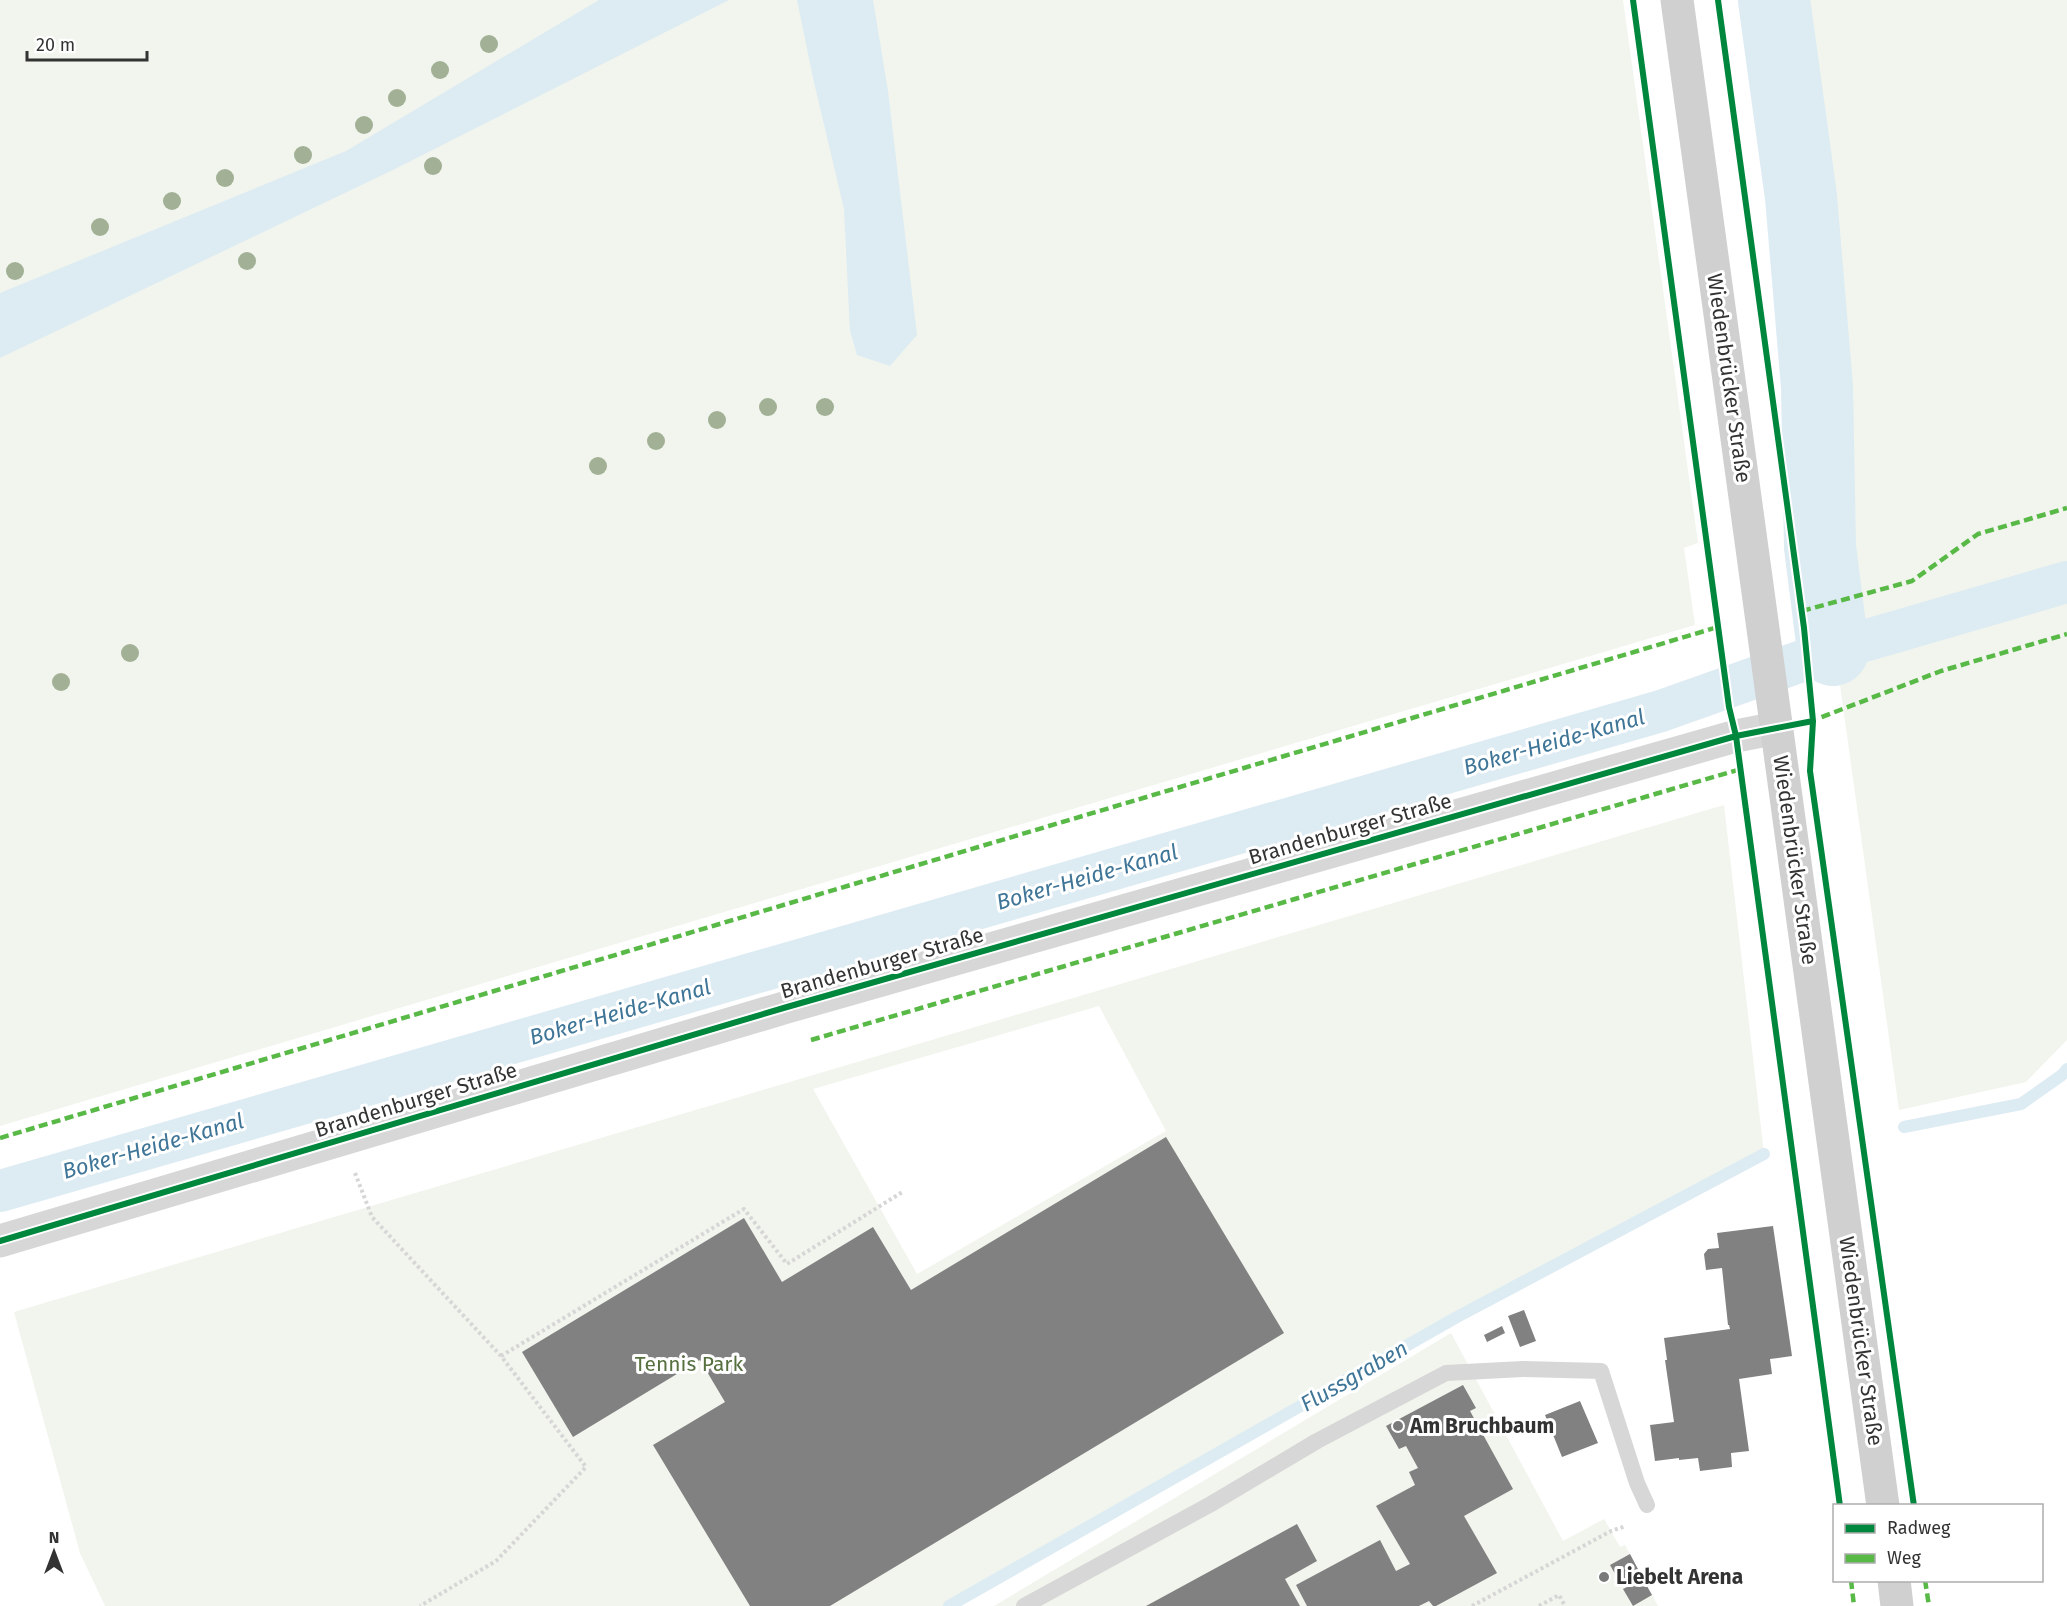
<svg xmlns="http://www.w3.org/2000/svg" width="2067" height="1606" viewBox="0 0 2067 1606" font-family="'Fira Sans',sans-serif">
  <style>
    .green { fill: #f1f5ed; fill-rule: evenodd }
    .water { fill: #ddebf3 }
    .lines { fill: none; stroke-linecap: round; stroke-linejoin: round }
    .stream { stroke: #ddebf3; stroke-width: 12 }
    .canal { stroke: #ddebf3; stroke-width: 42 }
    .river { stroke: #ddebf3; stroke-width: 72 }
    .building { fill: #818181 }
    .path { stroke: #d6d6d6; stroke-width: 4; stroke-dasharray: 3 3; stroke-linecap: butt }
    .lane { stroke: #d7d7d7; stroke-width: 16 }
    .street { stroke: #d7d7d7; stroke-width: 33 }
    .secondary { stroke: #d0d0d0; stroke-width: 33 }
    .quiet { stroke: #58b947; stroke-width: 4.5; stroke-dasharray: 9 4.5; stroke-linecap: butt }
    .cycleway-casing { stroke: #fff; stroke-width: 10 }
    .cycleway { stroke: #00873e; stroke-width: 6 }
    .tree { fill: #a2b095 }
    .poi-dot { fill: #7a7a7a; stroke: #fff; stroke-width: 2 }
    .labels { text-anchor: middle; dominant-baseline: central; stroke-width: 6; stroke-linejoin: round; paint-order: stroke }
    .street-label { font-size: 21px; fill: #333; stroke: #fff }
    .park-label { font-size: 21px; fill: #56703f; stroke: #fff }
    .poi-label { font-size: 21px; font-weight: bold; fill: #333; stroke: #fff; text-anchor: start }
    .water-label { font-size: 22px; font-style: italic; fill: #3f7597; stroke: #fff }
  </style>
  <rect width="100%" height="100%" fill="#fff"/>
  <!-- green -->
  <path class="green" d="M0,0H1623L1698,543L1684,548L1695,625L0,1126Z
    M1745,0H2067V1040L2026,1082L1899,1110Z
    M1724,805L1764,1154L1457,1317L949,1606H105L80,1553L14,1312ZM1099,1006L1166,1131L917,1274L813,1089Z
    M1451,1333L1563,1541L1604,1519L1620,1547L1625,1545L1658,1606H994Z"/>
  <!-- water -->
  <path class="water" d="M599,0H729L397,168L0,358V293L346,151Z
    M797,0H873L888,91L917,335L890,366L857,355L850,331L844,209L813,78Z"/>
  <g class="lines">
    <!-- stream -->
    <path class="stream" d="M1904,1127L2021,1104L2062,1075L2067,1069
      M949,1606L1457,1317L1764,1154"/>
    <!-- canal -->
    <path class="canal" d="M0,1191L1661,711L1833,650L2067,582"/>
    <!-- river -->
    <path class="river" d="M1774,0L1801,197L1817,387L1820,547L1833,650"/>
  </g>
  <!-- building -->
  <path class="building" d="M1166,1137L1284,1333L830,1606H750L653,1445L725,1402L700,1360L573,1437L522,1352L744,1218L782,1282L873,1227L911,1290Z
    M1773,1226L1792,1356L1770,1359L1772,1374L1739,1379L1749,1451L1731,1453L1732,1467L1700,1471L1698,1458L1679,1460V1458L1655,1461L1650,1425L1674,1422L1665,1360H1667L1664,1338L1730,1329L1729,1325H1728L1722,1268L1706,1270L1704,1254L1708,1249L1719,1248L1717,1233Z
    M1524,1310L1536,1341L1520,1347L1508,1316Z
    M1502,1326L1505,1333L1487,1342L1484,1335Z
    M1463,1385L1476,1408L1470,1411L1513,1489L1464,1516L1497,1573L1436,1606H1433L1429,1601L1419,1606H1307L1296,1585L1380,1540L1396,1571L1410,1564L1376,1506L1415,1485L1409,1472L1418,1468L1406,1446L1399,1449L1386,1426Z
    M1580,1401L1598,1443L1562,1457L1545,1415Z
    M1297,1524L1317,1561L1285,1579L1300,1606H1146Z
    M1630,1554L1639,1571L1619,1581L1610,1565Z
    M1643,1579L1652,1595L1633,1606L1623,1589Z"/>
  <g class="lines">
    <!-- path -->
    <path class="path" d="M355,1173L372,1217L501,1356L586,1467L496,1561L420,1606
      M501,1356L744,1209L787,1264L904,1191
      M1472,1606L1611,1531L1626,1526
      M1539,1606L1559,1595L1565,1606"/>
    <!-- lane -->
    <path class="lane" d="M1024,1606L1211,1504L1317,1441L1446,1373L1523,1369L1601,1371L1637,1483L1647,1505"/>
    <!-- street -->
    <path class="street" d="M0,1241L787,1007L1736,736L1777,728"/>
    <!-- secondary -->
    <path class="secondary" d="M1677,0L1883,1506
      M1894,1580L1897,1606"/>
    <!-- quiet -->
    <path class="quiet" d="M1802,611L1912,581L1978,534L2067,508
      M1809,722L1941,671L2067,634
      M811,1040L1741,769
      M0,1138L1718,627
      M1851,1580L1854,1606
      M1925,1580L1929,1606"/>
    <!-- cycleway casing -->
    <g class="cycleway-casing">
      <path id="cycleway" d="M1633,0L1729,707L1736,736L1840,1506
        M1718,0L1804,628L1813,721L1810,771L1914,1506
        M0,1241L787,1007L1736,736L1813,721"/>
    </g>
    <!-- cycleway -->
    <use href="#cycleway" class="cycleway"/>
  </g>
  <!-- trees -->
  <g class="tree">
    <circle cx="489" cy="44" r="9"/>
    <circle cx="440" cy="70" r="9"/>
    <circle cx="397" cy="98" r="9"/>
    <circle cx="364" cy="125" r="9"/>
    <circle cx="303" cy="155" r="9"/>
    <circle cx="433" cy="166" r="9"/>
    <circle cx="225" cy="178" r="9"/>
    <circle cx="172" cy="201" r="9"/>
    <circle cx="100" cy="227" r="9"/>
    <circle cx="247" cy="261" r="9"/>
    <circle cx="15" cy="271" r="9"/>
    <circle cx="768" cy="407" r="9"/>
    <circle cx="825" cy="407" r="9"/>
    <circle cx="717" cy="420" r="9"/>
    <circle cx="656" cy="441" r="9"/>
    <circle cx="598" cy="466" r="9"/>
    <circle cx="130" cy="653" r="9"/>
    <circle cx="61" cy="682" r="9"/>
  </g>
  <!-- markers -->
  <g class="poi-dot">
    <circle cx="1398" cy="1426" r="6"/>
    <circle cx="1604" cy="1577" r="6"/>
  </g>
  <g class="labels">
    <!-- street labels -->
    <g class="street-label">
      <text transform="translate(1729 378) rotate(82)">Wiedenbrücker Straße</text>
      <text transform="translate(1350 829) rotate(-16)">Brandenburger Straße</text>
      <text transform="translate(1795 860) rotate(82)">Wiedenbrücker Straße</text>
      <text transform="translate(882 963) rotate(-16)">Brandenburger Straße</text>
      <text transform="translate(416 1100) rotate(-17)">Brandenburger Straße</text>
      <text transform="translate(1861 1341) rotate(82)">Wiedenbrücker Straße</text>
    </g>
    <!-- park labels -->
    <g class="park-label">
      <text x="689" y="1364">Tennis Park</text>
    </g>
    <!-- poi labels -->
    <g class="poi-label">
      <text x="1410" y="1426">Am Bruchbaum</text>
      <text x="1616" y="1577">Liebelt Arena</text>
    </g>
    <!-- water labels -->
    <g class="water-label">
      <text transform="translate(1554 742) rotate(-16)">Boker-Heide-Kanal</text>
      <text transform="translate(1087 877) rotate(-16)">Boker-Heide-Kanal</text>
      <text transform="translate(620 1012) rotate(-16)">Boker-Heide-Kanal</text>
      <text transform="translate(153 1146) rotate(-16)">Boker-Heide-Kanal</text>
      <text transform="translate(1354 1376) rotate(-30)">Flussgraben</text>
    </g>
  </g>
  <!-- legend -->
  <rect x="1833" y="1504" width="210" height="78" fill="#ffffff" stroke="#adadad" stroke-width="1.5"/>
  <rect x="1845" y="1524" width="30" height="9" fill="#00873e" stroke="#adadad" stroke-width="1.5"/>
  <text x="1887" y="1534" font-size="18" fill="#333333">Radweg</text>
  <rect x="1845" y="1554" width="30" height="9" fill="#58b947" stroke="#adadad" stroke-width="1.5"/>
  <text x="1887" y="1564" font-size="18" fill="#333333">Weg</text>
  <!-- north arrow -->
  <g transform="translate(54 1552)" stroke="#ffffff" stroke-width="4.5" paint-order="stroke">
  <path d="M0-4.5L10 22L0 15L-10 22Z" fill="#333333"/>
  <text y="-9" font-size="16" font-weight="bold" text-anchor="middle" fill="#333333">N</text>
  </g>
  <!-- scale -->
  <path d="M27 51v9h120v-9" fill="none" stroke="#333333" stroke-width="3"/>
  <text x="36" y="51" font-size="18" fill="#333333" stroke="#ffffff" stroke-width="4.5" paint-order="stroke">20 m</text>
</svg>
